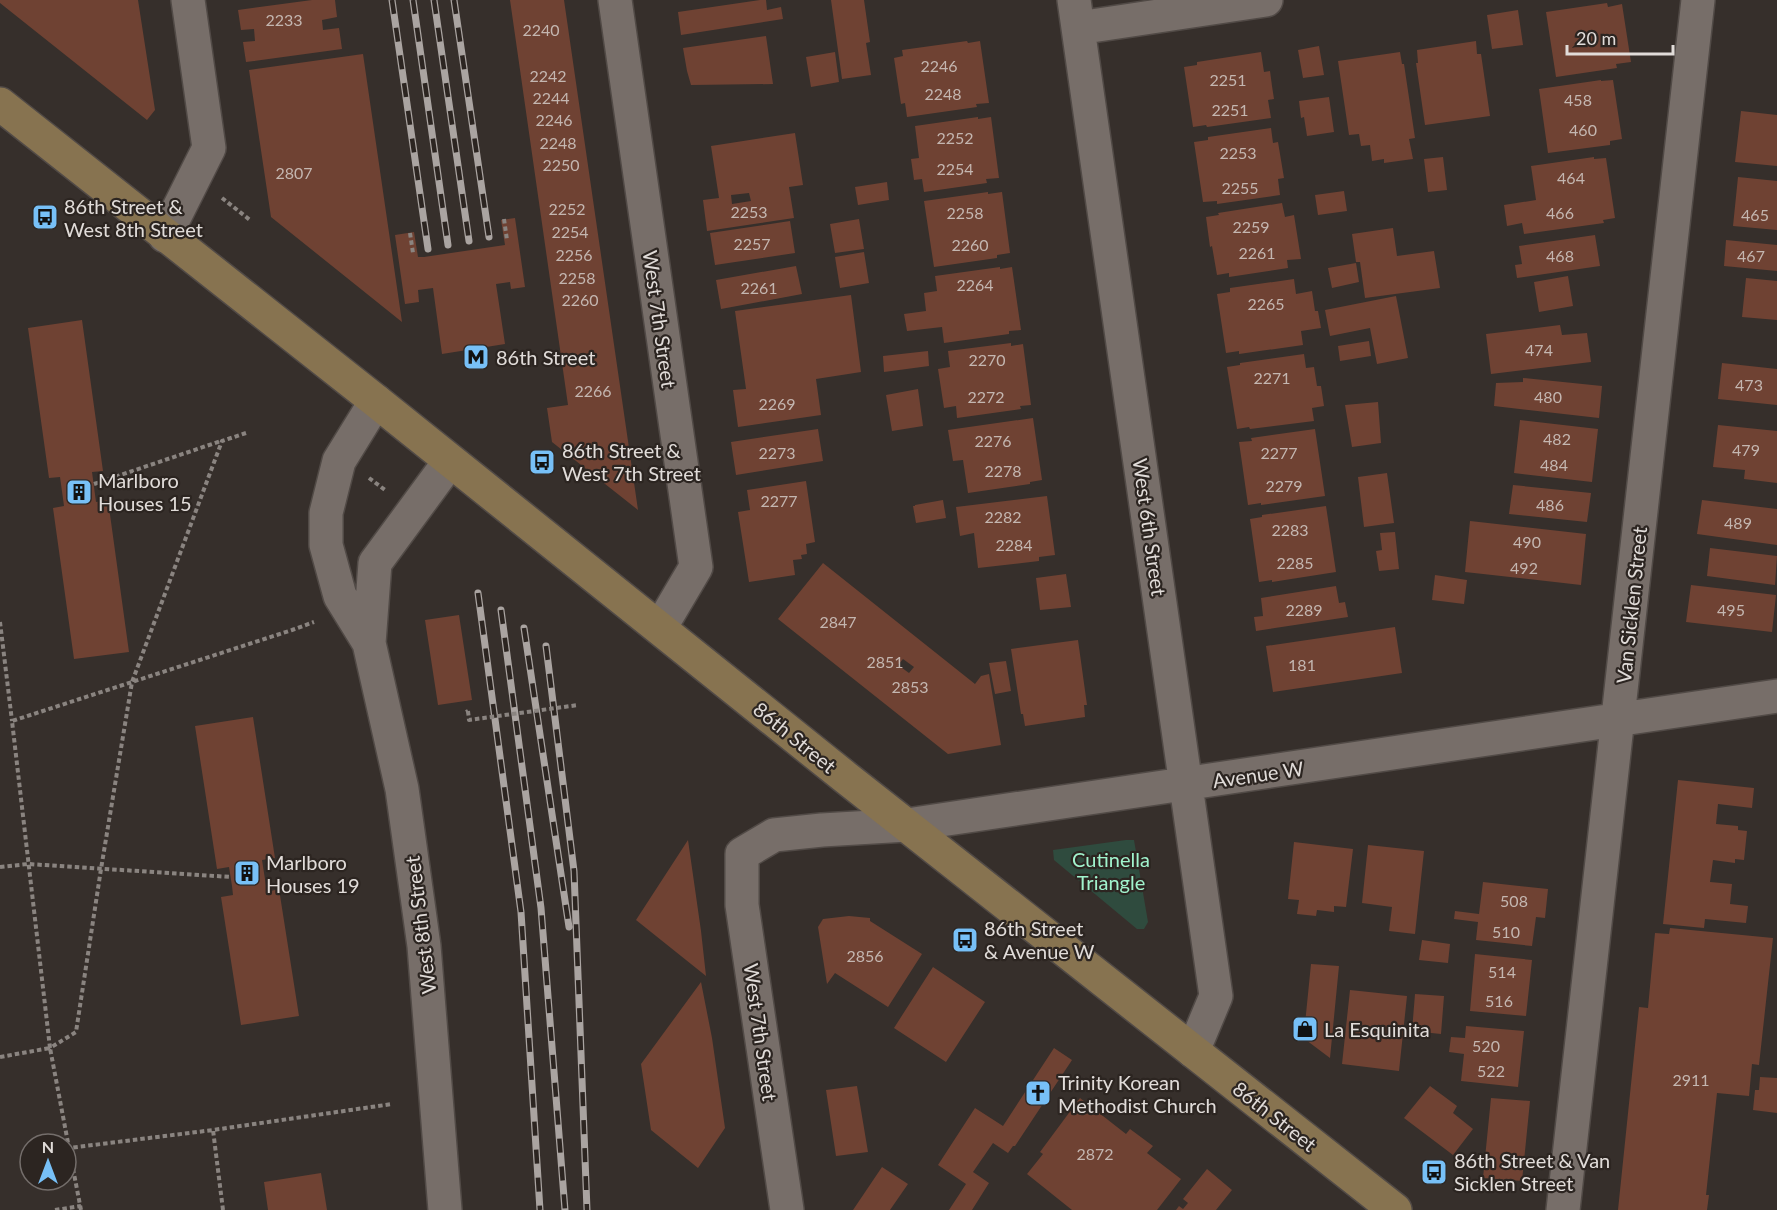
<svg xmlns="http://www.w3.org/2000/svg" width="1777" height="1210" viewBox="0 0 1777 1210" font-family="Lato,sans-serif">
  <style>
    .green { fill: #2f4b3e }
    .building { fill: #6f4233; fill-rule: evenodd }
    .lines { fill: none; stroke-linecap: round; stroke-linejoin: round }
    .street-casing { stroke: #514a46; stroke-width: 36 }
    .secondary-casing { stroke: #514a46; stroke-width: 36 }
    .path { stroke: #8a8480; stroke-width: 4; stroke-dasharray: 4.5 3; stroke-linecap: butt }
    .street { stroke: #776e69; stroke-width: 33 }
    .secondary { stroke: #877350; stroke-width: 33 }
    .rail-casing { stroke: #aaa4a1; stroke-width: 7 }
    .rail { stroke: #2c2521; stroke-width: 4.5; stroke-dasharray: 14; stroke-linecap: butt }
    .path-bridge { stroke: #8a8480; stroke-width: 4; stroke-dasharray: 4.5 3; stroke-linecap: butt }
    .labels { text-anchor: middle; dominant-baseline: central; stroke-width: 4.5; stroke-linejoin: round; paint-order: stroke }
    .number-label { font-size: 16px; fill: #c4b6b0 }
    .poi-label { font-size: 20px; fill: #e1dcd9; stroke: #2c2521; text-anchor: start }
    .street-label { font-size: 20px; fill: #e1dcd9; stroke: #2c2521 }
    .park-label { font-size: 20px; fill: #a1f3cd; stroke: #2c2521 }
  </style>
  <rect width="100%" height="100%" fill="#362f2b"/>
  <!-- green -->
  <path class="green" d="M1126,840H1134L1148,922L1144,929H1137L1054,860L1053,850Z"/>
  <!-- building -->
  <path class="building" d="M0,0H138L155,110L147,120L0,3Z
    M312,0H335L337,17L322,20L323,30L339,28L342,49L246,62L243,42L255,41L254,29L241,30L238,10Z
    M510,0H564L638,510L552,442L547,408L568,405Z
    M760,0H766L767,10L781,7L783,19L681,35L678,12Z
    M831,0H864L870,42L866,43L871,75L842,79Z
    M1607,3L1608,7L1622,4L1631,62L1616,64L1617,68L1556,77L1546,12Z
    M1518,10L1523,45L1492,49L1487,15Z
    M766,36L773,84L691,85L687,71L683,48Z
    M967,41L968,43L980,41L989,103L976,104L977,107L907,117L905,103L901,104L894,58L903,56L902,50Z
    M1476,41L1477,54H1481L1490,116L1425,125L1416,63H1418L1417,50Z
    M1319,46L1324,75L1303,78L1298,50Z
    M835,52L839,82L811,87L806,57Z
    M1261,52L1264,72L1270,71L1272,86L1274,99L1268,100L1271,118L1207,127L1206,125L1193,127L1184,67L1197,65V62Z
    M1400,52L1402,64H1404L1415,138L1409,139L1413,159L1384,163V159L1372,161L1370,145L1361,146L1359,134L1349,135L1338,61Z
    M363,54L402,322L271,217L249,70Z
    M1601,80V81L1613,80L1622,139L1610,141V145L1548,153L1539,89Z
    M1329,97L1334,132L1307,136L1304,117L1301,118L1299,101Z
    M1741,111L1777,115V166L1735,162Z
    M978,117V119L991,117L999,178L986,179L987,183L924,192L922,179L914,180L911,159L919,158L915,126Z
    M1271,128L1273,143L1278,142L1284,178L1278,179L1280,195L1217,204V201L1203,202L1194,142L1208,140V137Z
    M795,133L803,185L789,187L794,218L707,231L703,200L719,198L711,146ZM749,193L751,201L732,204L731,195Z
    M1443,157L1447,190L1428,192L1424,159Z
    M1594,157V159L1606,158L1615,218L1603,220L1604,223L1524,234L1522,223L1507,226L1504,205L1536,200L1531,166Z
    M1738,177L1777,181V230L1733,226Z
    M887,182L889,200L858,205L855,187Z
    M1344,191L1347,211L1318,215L1315,195Z
    M988,192V194L1002,192L1010,253L997,255V258L934,267L924,201Z
    M1282,203L1285,217L1294,215L1301,259L1287,260L1288,268L1229,277V273L1217,275L1212,246L1210,247L1206,217L1219,215L1218,213Z
    M515,218L525,287L511,289L510,282L496,284L505,344L442,354L433,288L418,290L419,302L405,304L395,235L414,232L418,257H424L505,245L501,220Z
    M859,219L864,249L835,253L830,224Z
    M790,221L795,253L715,265L710,233Z
    M1393,228L1397,256L1434,251L1440,288L1365,298L1360,262H1356L1352,234Z
    M1595,235L1600,266L1517,278L1515,265L1522,264L1519,246Z
    M1726,240L1777,245V271L1724,266Z
    M864,252L869,283L840,288L835,257Z
    M1356,263L1359,282L1332,288L1328,268Z
    M796,266L802,294L721,309L716,280Z
    M1000,267V269L1012,267L1021,330L1009,331V334L944,343L942,327L907,331L904,314L926,311L924,293L937,291L935,276Z
    M1568,276L1573,306L1539,312L1534,282Z
    M1746,278L1777,281V320L1742,317Z
    M1294,279L1296,294L1312,291L1315,311H1318L1321,328L1301,331L1303,345L1239,354V351L1226,353L1217,294L1230,292V288Z
    M851,295L861,372L816,379L821,415L738,427L733,390L746,389L735,311Z
    M1396,296L1408,358L1377,364L1370,328L1330,336L1325,310Z
    M82,320L103,471L92,472L96,502L108,500L129,652L74,659L53,508L64,506L60,477L49,478L28,328Z
    M1560,325L1562,335L1587,333L1591,362L1491,374L1486,334Z
    M1369,341L1371,356L1340,361L1338,346Z
    M1011,343V346L1023,344L1031,405L1020,406L1021,409L957,418L956,406L944,408L938,369L950,367L948,351Z
    M928,351L929,366L884,372L883,356Z
    M1304,354L1306,368L1314,367L1317,386H1321L1324,406L1312,408L1314,421L1250,429L1249,427L1237,429L1227,367L1240,365V363Z
    M1722,363L1777,369V405L1718,399Z
    M1523,378L1602,386L1599,418L1494,406L1496,383L1523,382Z
    M918,389L923,426L892,431L886,395Z
    M1378,402L1381,443L1352,447L1345,405Z
    M1033,418L1042,480L1030,482V484L968,493L963,460L953,461L948,430Z
    M1520,420L1598,429L1592,482L1514,473Z
    M1718,425L1777,431V483L1744,479L1745,470L1713,467Z
    M818,429L823,461L736,475L731,442Z
    M1315,429L1325,496L1261,505V503L1248,505L1239,442L1252,441L1251,438Z
    M1387,473L1394,523L1364,527L1358,477Z
    M806,481L815,542L806,544L807,554L801,555L802,559L793,560L795,575L749,582L738,512L750,510L747,490Z
    M1513,485L1591,493L1587,522L1509,514Z
    M1047,496L1055,555L1039,557V561L978,568L974,533L960,536L956,507Z
    M943,500L946,518L916,523L913,506H915V505Z
    M1702,500L1777,509V545L1697,534Z
    M1326,506L1336,572L1272,582V580L1259,582L1250,519L1262,517V515Z
    M1470,521L1586,534L1581,585L1465,572Z
    M1395,532L1399,569L1379,571L1376,551L1382,550L1380,533Z
    M1710,548L1777,556L1775,585L1707,576Z
    M823,563L975,684L981,676L989,674L1001,745L948,754L778,619ZM903,659L914,667L909,673L898,665Z
    M1066,574L1071,607L1040,610L1036,578Z
    M1435,575L1467,580L1464,604L1432,600Z
    M1691,585L1776,595L1772,632L1686,622Z
    M1336,586L1339,603L1345,602L1348,617L1256,631L1254,617L1263,616L1261,598Z
    M459,615L472,700L438,705L425,620Z
    M1395,627L1402,673L1273,692L1266,646Z
    M1078,640L1087,705H1084L1085,717L1025,726L1023,714H1021L1011,649Z
    M1006,661L1011,691L995,694L989,663Z
    M253,717L275,858L262,860L267,892L279,889L299,1016L241,1025L221,897L233,895L232,886L229,867L217,869L195,726Z
    M1678,780L1754,788L1752,808L1718,804L1716,824L1738,826V830L1747,831L1744,860L1735,859V863L1713,860L1710,882L1732,884L1730,904L1748,906L1746,923L1705,919L1704,928L1663,924Z
    M688,840L701,931L706,976L636,920Z
    M1294,842L1353,849L1346,907L1334,906V912L1317,910L1316,916L1297,914L1299,900L1288,899Z
    M1368,845L1424,851L1415,934L1389,931L1392,907L1362,903Z
    M1483,882L1548,889L1545,918L1536,917L1532,946L1476,940L1478,922L1454,919L1455,911L1479,914Z
    M849,916L870,918V921L922,954L888,1007L835,973L827,984L818,927L823,919Z
    M1670,928L1773,938L1759,1065L1752,1064L1749,1096L1717,1093L1706,1195H1709L1707,1210H1618L1639,1007L1648,1008L1655,933L1669,934Z
    M1422,940L1450,944L1448,963L1419,960Z
    M1475,954L1532,960L1526,1016L1470,1011Z
    M1311,964L1339,966L1330,1058L1306,1040L1305,1024Z
    M933,967L985,1002L946,1062L894,1028Z
    M701,982L712,1038L725,1128L698,1168L651,1130L641,1064Z
    M1350,990L1407,996L1399,1071L1342,1064Z
    M1415,994L1444,996L1441,1034L1412,1031Z
    M1466,1026L1524,1031L1518,1087L1461,1081L1464,1054L1449,1052L1451,1037L1465,1038Z
    M1054,1048L1072,1060L1015,1146H1013L1008,1153L993,1143L973,1172L989,1183L972,1210H949L966,1184L938,1165L975,1108L1003,1126Z
    M1760,1077L1777,1078V1113L1753,1110L1755,1090H1759Z
    M857,1086L868,1152L836,1156L826,1090Z
    M1430,1086L1457,1106L1453,1113L1473,1129L1453,1155L1404,1118Z
    M1080,1098L1126,1134L1130,1129L1153,1146L1147,1153L1181,1179L1157,1210H1072L1027,1174L1043,1154L1040,1152Z
    M1491,1098L1530,1101L1522,1181L1483,1178Z
    M882,1167L908,1184L890,1210H853Z
    M1207,1169L1232,1190L1216,1210H1176L1179,1206L1183,1209L1188,1203L1183,1199Z
    M321,1173L327,1210H268L264,1182Z"/>
  <g class="lines">
    <!-- street casing -->
    <g class="street-casing">
      <path id="street" d="M615,0L696,567L660,628
        M1074,0L1216,996L1193,1051
        M1078,28L1266,0
        M165,236L209,148L188,0
        M369,643L340,596L326,545V513L339,461L376,401
        M445,1210L424,946L402,789L369,643L375,563L450,461
        M787,1210L742,905V854L774,835L822,830L907,825L1777,696
        M1563,1210L1698,0"/>
    </g>
    <!-- secondary casing -->
    <g class="secondary-casing">
      <path id="secondary" d="M0,104L376,401L845,777L1395,1210"/>
    </g>
    <!-- path -->
    <path class="path" d="M222,198L250,220
      M504,219L507,240
      M410,233L413,253
      M246,433L222,441L132,682L101,869L76,1032L50,1048L12,721L292,630L314,622
      M369,478L385,490
      M94,484L221,441
      M0,622L12,721
      M466,712L468,711
      M0,867L28,864L231,877
      M0,1057L50,1048L69,1148
      M55,1210L81,1206
      M81,1210L69,1148L213,1130
      M223,1210L213,1130L392,1104"/>
    <!-- street -->
    <use href="#street" class="street"/>
    <!-- secondary -->
    <use href="#secondary" class="secondary"/>
    <!-- rail casing -->
    <g class="rail-casing">
      <path id="rail" d="M392,0L428,249
        M413,0L448,245
        M434,0L469,241
        M454,0L489,237
        M478,593L521,912L540,1210
        M501,610L541,908L565,1210
        M524,628L569,927
        M546,646L574,871L587,1210"/>
    </g>
    <!-- rail -->
    <use href="#rail" class="rail"/>
    <!-- path-bridge -->
    <path class="path-bridge" d="M468,711L469,720L578,705"/>
  </g>
  <!-- icons -->
  <defs>
    <g id="bus-square" transform="scale(1.35)"><rect x="-9" y="-9" width="18" height="18" rx="4" fill="#77c0f7" stroke="#2c2521"/><path d="M-5-6H5V4H4V6H2V4H-2V6H-4V4H-5ZM-3.5-4V0h7V-4ZM-3.5 1.2v1.5H-2V1.2ZM2 1.2v1.5H3.5V1.2Z" fill="#111"/></g>
    <g id="metro-square" transform="scale(1.35)"><rect x="-9" y="-9" width="18" height="18" rx="4" fill="#77c0f7" stroke="#2c2521"/><path d="M-5.5 5V-5H-3L0 0L3-5H5.5V5H3V-.5L0 4L-3-.5V5Z" fill="#111"/></g>
    <g id="building-square" transform="scale(1.35)"><rect x="-9" y="-9" width="18" height="18" rx="4" fill="#77c0f7" stroke="#2c2521"/><path d="M-4-6H4V6H1V3H-1V6H-4ZM-2.5-4.3h1.7v1.8h-1.7ZM.8-4.3h1.7v1.8H.8ZM-2.5-1h1.7V.8h-1.7ZM.8-1h1.7V.8H.8Z" fill="#111"/></g>
    <g id="shop-square" transform="scale(1.35)"><rect x="-9" y="-9" width="18" height="18" rx="4" fill="#77c0f7" stroke="#2c2521"/><path d="M-5-2.5h2.3a2.7 3.5 0 0 1 5.4 0H5L5.5 6h-11ZM-1.5-2.5h3a1.5 2.3 0 0 0-3 0Z" fill="#111"/></g>
    <g id="church-square" transform="scale(1.35)"><rect x="-9" y="-9" width="18" height="18" rx="4" fill="#77c0f7" stroke="#2c2521"/><path d="M-1.2-6h2.4v3.5h3.3v2.4h-3.3V6h-2.4V-.1h-3.3v-2.4h3.3Z" fill="#111"/></g>
  </defs>
  <g fill-rule="evenodd">
    <use href="#bus-square" x="45" y="217"/>
    <use href="#metro-square" x="476" y="357"/>
    <use href="#bus-square" x="542" y="462"/>
    <use href="#building-square" x="79" y="492"/>
    <use href="#building-square" x="247" y="873"/>
    <use href="#bus-square" x="965" y="940"/>
    <use href="#shop-square" x="1305" y="1029"/>
    <use href="#church-square" x="1038" y="1093"/>
    <use href="#bus-square" x="1434" y="1172"/>
  </g>
  <g class="labels">
    <!-- number labels -->
    <g class="number-label">
      <text x="284" y="19">2233</text>
      <text x="541" y="29">2240</text>
      <text x="939" y="65">2246</text>
      <text x="548" y="75">2242</text>
      <text x="1228" y="79">2251</text>
      <text x="943" y="93">2248</text>
      <text x="551" y="97">2244</text>
      <text x="1578" y="99">458</text>
      <text x="1230" y="109">2251</text>
      <text x="554" y="119">2246</text>
      <text x="1583" y="129">460</text>
      <text x="955" y="137">2252</text>
      <text x="558" y="142">2248</text>
      <text x="1238" y="152">2253</text>
      <text x="561" y="164">2250</text>
      <text x="955" y="168">2254</text>
      <text x="294" y="172">2807</text>
      <text x="1571" y="177">464</text>
      <text x="1240" y="187">2255</text>
      <text x="567" y="208">2252</text>
      <text x="749" y="211">2253</text>
      <text x="965" y="212">2258</text>
      <text x="1560" y="212">466</text>
      <text x="1755" y="214">465</text>
      <text x="1251" y="226">2259</text>
      <text x="570" y="231">2254</text>
      <text x="752" y="243">2257</text>
      <text x="970" y="244">2260</text>
      <text x="1257" y="252">2261</text>
      <text x="574" y="254">2256</text>
      <text x="1560" y="255">468</text>
      <text x="1751" y="255">467</text>
      <text x="577" y="277">2258</text>
      <text x="975" y="284">2264</text>
      <text x="759" y="287">2261</text>
      <text x="580" y="299">2260</text>
      <text x="1266" y="303">2265</text>
      <text x="1539" y="349">474</text>
      <text x="987" y="359">2270</text>
      <text x="1272" y="377">2271</text>
      <text x="1749" y="384">473</text>
      <text x="593" y="390">2266</text>
      <text x="986" y="396">2272</text>
      <text x="1548" y="396">480</text>
      <text x="777" y="403">2269</text>
      <text x="1557" y="438">482</text>
      <text x="993" y="440">2276</text>
      <text x="1746" y="449">479</text>
      <text x="777" y="452">2273</text>
      <text x="1279" y="452">2277</text>
      <text x="1554" y="464">484</text>
      <text x="1003" y="470">2278</text>
      <text x="1284" y="485">2279</text>
      <text x="779" y="500">2277</text>
      <text x="1550" y="504">486</text>
      <text x="1003" y="516">2282</text>
      <text x="1738" y="522">489</text>
      <text x="1290" y="529">2283</text>
      <text x="1527" y="541">490</text>
      <text x="1014" y="544">2284</text>
      <text x="1295" y="562">2285</text>
      <text x="1524" y="567">492</text>
      <text x="1304" y="609">2289</text>
      <text x="1731" y="609">495</text>
      <text x="838" y="621">2847</text>
      <text x="885" y="661">2851</text>
      <text x="1302" y="664">181</text>
      <text x="910" y="686">2853</text>
      <text x="1514" y="900">508</text>
      <text x="1506" y="931">510</text>
      <text x="865" y="955">2856</text>
      <text x="1502" y="971">514</text>
      <text x="1499" y="1000">516</text>
      <text x="1486" y="1045">520</text>
      <text x="1491" y="1070">522</text>
      <text x="1691" y="1079">2911</text>
      <text x="1095" y="1153">2872</text>
    </g>
    <!-- poi labels -->
    <g class="poi-label">
      <text x="64" y="206">86th Street &amp;<tspan x="64" dy="23">West 8th Street</tspan></text>
      <text x="496" y="357">86th Street</text>
      <text x="562" y="450">86th Street &amp;<tspan x="562" dy="23">West 7th Street</tspan></text>
      <text x="98" y="480">Marlboro<tspan x="98" dy="23">Houses 15</tspan></text>
      <text x="266" y="862">Marlboro<tspan x="266" dy="23">Houses 19</tspan></text>
      <text x="984" y="928">86th Street<tspan x="984" dy="23">&amp; Avenue W</tspan></text>
      <text x="1324" y="1029">La Esquinita</text>
      <text x="1058" y="1082">Trinity Korean<tspan x="1058" dy="23">Methodist Church</tspan></text>
      <text x="1454" y="1160">86th Street &amp; Van<tspan x="1454" dy="23">Sicklen Street</tspan></text>
    </g>
    <!-- street labels -->
    <g class="street-label">
      <text transform="translate(660 319) rotate(82)">West 7th Street</text>
      <text transform="translate(1150 527) rotate(82)">West 6th Street</text>
      <text transform="translate(1631 605) rotate(-84)">Van Sicklen Street</text>
      <text transform="translate(795 737) rotate(39)">86th Street</text>
      <text transform="translate(1258 774) rotate(-8)">Avenue W</text>
      <text transform="translate(420 925) rotate(-97)">West 8th Street</text>
      <text transform="translate(761 1032) rotate(82)">West 7th Street</text>
      <text transform="translate(1275 1116) rotate(38)">86th Street</text>
    </g>
    <!-- park labels -->
    <g class="park-label">
      <text x="1111" y="859">Cutinella<tspan x="1111" dy="23">Triangle</tspan></text>
    </g>
  </g>
  <!-- north arrow -->
  <g transform="translate(48 1162)"><circle r="28" fill="#2c2521" stroke="#746e6b" stroke-width="1.5"/>
  <path d="M0-4.5L10 22L0 15L-10 22Z" fill="#77c0f7"/>
  <text y="-9" font-size="16" font-weight="bold" text-anchor="middle" fill="#e1dcd9">N</text>
  </g>
  <!-- scale -->
  <path d="M1567 45v9h106v-9" fill="none" stroke="#e1dcd9" stroke-width="3"/>
  <text x="1576" y="45" font-size="18" fill="#e1dcd9" stroke="#2c2521" stroke-width="4.5" paint-order="stroke">20 m</text>
</svg>
